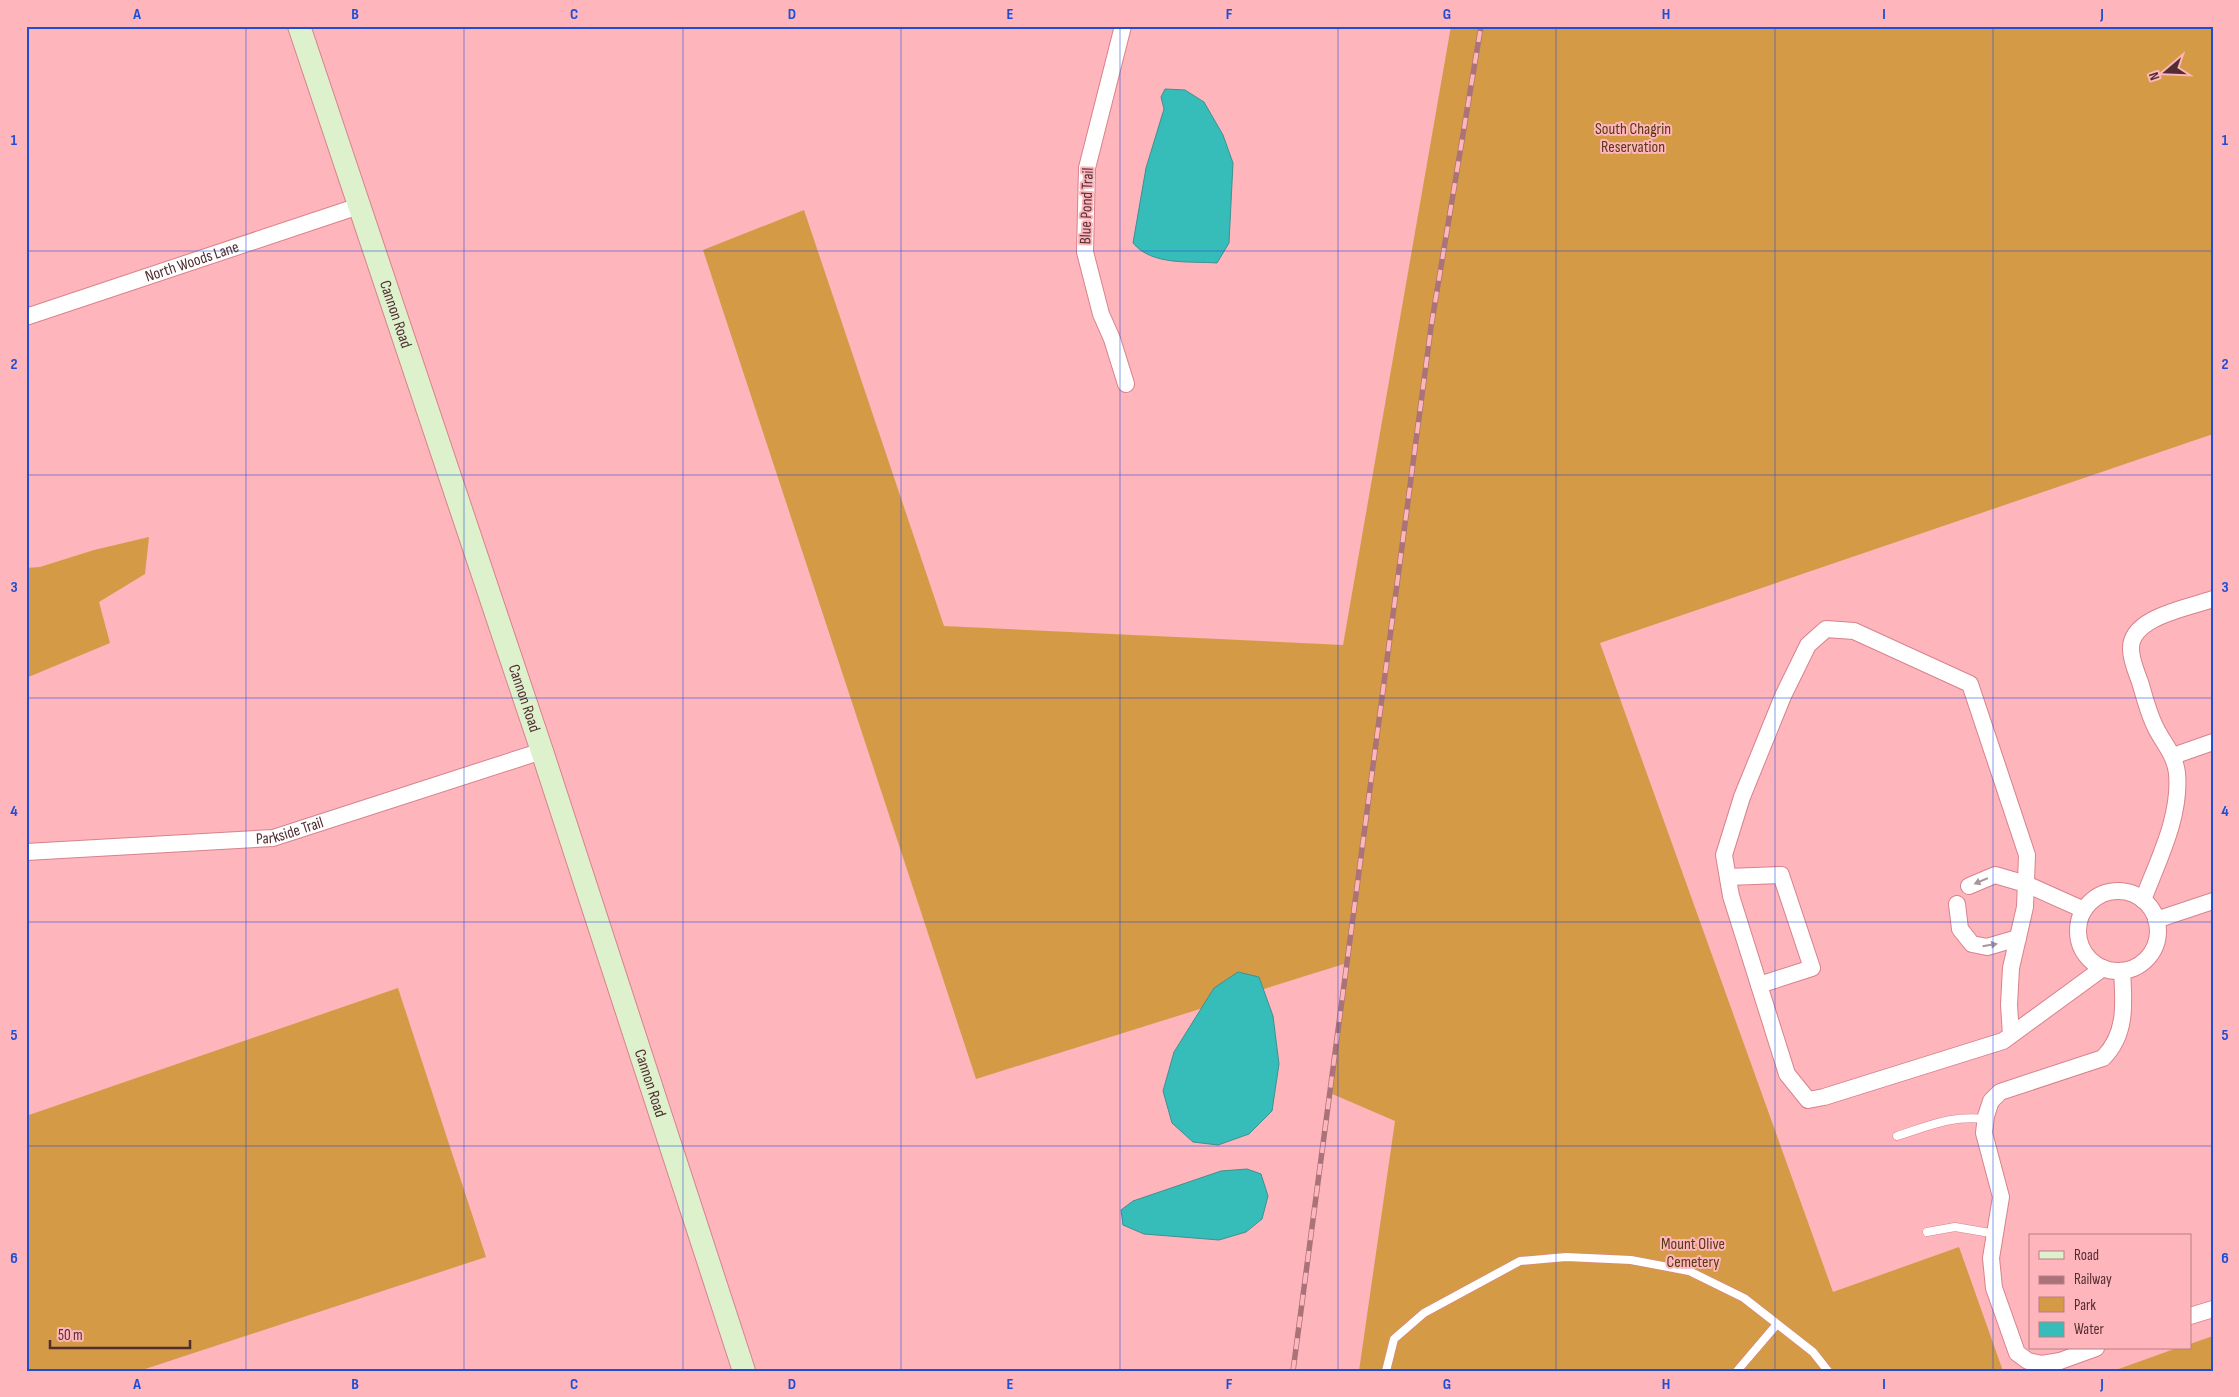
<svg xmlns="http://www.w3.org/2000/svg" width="2239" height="1397" viewBox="0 0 2239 1397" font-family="'Sofia Sans Condensed',sans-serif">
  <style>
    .green { fill: #d59a46 }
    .water { fill: #36bcb9; stroke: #3e9190 }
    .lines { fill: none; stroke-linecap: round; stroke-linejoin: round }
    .lane-casing { stroke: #d8828c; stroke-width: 9 }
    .street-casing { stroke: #d8828c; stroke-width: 18 }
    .secondary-casing { stroke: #d8828c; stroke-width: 24 }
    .lane { stroke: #fff; stroke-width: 8 }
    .street { stroke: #fff; stroke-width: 16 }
    .secondary { stroke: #ddf1cd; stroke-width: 22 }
    .rail-casing { stroke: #aa7379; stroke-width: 5.5 }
    .rail { stroke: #feb5bc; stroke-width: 4; stroke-dasharray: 11; stroke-linecap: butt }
    .oneway { fill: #a89698 }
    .grid { fill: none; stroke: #1d4ed8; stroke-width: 1; stroke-opacity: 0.55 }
    .labels { text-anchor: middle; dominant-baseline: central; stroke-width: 4; stroke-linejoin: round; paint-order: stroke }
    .park-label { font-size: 16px; fill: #563a11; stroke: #feb5bc }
    .street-label { font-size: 16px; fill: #522e32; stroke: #feb5bc }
    .neatline { fill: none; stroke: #1d4ed8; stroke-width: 2 }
    .grid-label { font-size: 16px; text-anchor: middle; font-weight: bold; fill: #1d4ed8 }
  </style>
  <rect width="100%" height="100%" fill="#feb5bc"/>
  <!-- green -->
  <path class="green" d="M1451,26H2213V434L1600,643L1833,1292L1959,1247L2003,1371H1359L1395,1121L1330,1093L1347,963L976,1079L703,250L804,210L944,626L1343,645Z
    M149,537L145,574L99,602L110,643L26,678V568L40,567L94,550Z
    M398,988L486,1257L139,1371H26V1116Z
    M2213,1336V1371H2113L2177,1348H2190V1344Z"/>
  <!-- water -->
  <path class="water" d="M1165,89L1185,90L1204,102L1223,135L1233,163L1229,243L1217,263C1190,261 1152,266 1133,243L1146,168L1164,109L1161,97Z
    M1238,972L1259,977L1273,1016L1279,1064L1272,1111L1249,1134L1218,1145L1193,1142L1172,1123L1163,1091L1174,1052L1214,988Z
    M1247,1169L1261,1174L1268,1196L1262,1219L1246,1232L1219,1240L1144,1234L1123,1225L1121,1210L1133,1201L1221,1171Z"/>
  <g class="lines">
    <!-- lane casing -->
    <g class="lane-casing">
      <path id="lane" d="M1897,1136C1929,1126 1951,1115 1985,1119
        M1927,1232L1955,1227L1996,1234
        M1386,1371L1394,1339L1424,1313L1520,1261L1566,1257L1631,1260L1689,1271L1744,1298L1813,1352L1828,1371
        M1737,1371L1777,1324"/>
    </g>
    <!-- street casing -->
    <g class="street-casing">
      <g id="street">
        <path d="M1123,26L1087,168L1085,252L1101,314L1112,339L1126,384"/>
        <path id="s1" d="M26,317L359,206"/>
        <path d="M2173,756L2213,742"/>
        <path id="s2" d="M26,852L273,838L542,751"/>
        <path d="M1728,877L1781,875L1812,968L1759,985"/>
        <path d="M1969,886L1995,875L2026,884L2084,910"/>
        <circle cx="2118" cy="931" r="40"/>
        <path d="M2143,900C2158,860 2181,817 2177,773C2175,756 2165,745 2158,732C2149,717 2145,698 2140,682C2136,671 2131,660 2131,649C2130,617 2188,608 2213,599"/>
        <path d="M1957,904L1960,929L1972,944L1987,947L2018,938"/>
        <path d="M2156,920L2213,901"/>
        <path d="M2011,1035L2009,1005L2011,968L2025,907L2027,855L1970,684L1854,631L1826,629L1808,645L1783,696L1742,797L1724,855L1731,896L1787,1074L1808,1100L1824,1097L2003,1041L2103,968"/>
        <path d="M2190,1316L2213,1309"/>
        <path d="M2096,1348L2060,1361L2042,1364L2028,1361L2017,1353L1994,1288L1991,1258L2001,1197L1984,1133L1986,1116L1991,1101L2000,1092L2103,1058C2127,1034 2124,1003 2122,971"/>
      </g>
    </g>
    <!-- secondary casing -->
    <g class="secondary-casing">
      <g id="secondary">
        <path id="s3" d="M299,26L542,751L744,1371"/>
      </g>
    </g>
    <!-- lane -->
    <use href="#lane" class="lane"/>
    <!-- street -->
    <use href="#street" class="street"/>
    <!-- secondary -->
    <use href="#secondary" class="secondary"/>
    <!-- rail casing -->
    <g class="rail-casing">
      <path id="rail" d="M1293,1371L1431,327L1481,26"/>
    </g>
    <!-- rail -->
    <use href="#rail" class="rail"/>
  </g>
  <!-- one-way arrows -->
  <defs><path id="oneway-solid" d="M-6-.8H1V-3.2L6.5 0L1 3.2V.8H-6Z" transform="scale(1.25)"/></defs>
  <g class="oneway">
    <use href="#oneway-solid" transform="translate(1981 881) rotate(157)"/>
    <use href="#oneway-solid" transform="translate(1990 945) rotate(-9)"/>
  </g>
  <!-- grid -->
  <path class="grid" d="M246,26V1371M464,26V1371M683,26V1371M901,26V1371M1120,26V1371M1338,26V1371M1556,26V1371M1775,26V1371M1993,26V1371M26,251H2213M26,475H2213M26,698H2213M26,922H2213M26,1146H2213"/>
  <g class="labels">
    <!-- park labels -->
    <g class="park-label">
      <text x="1633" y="129">South Chagrin<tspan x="1633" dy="18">Reservation</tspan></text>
      <text x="1693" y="1244">Mount Olive<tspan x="1693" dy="18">Cemetery</tspan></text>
    </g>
    <!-- street labels -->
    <g class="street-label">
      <text transform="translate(1087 206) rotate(-88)">Blue Pond Trail</text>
      <text stroke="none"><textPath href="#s1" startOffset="175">North Woods Lane</textPath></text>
      <text stroke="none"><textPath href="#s3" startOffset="304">Cannon Road</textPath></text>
      <text stroke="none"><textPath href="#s3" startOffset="709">Cannon Road</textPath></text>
      <text stroke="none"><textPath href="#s2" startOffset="265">Parkside Trail</textPath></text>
      <text stroke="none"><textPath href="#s3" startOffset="1114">Cannon Road</textPath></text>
    </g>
  </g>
  <!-- border -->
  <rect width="2239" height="1397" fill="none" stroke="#feb5bc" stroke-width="55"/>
  <!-- legend -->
  <rect x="2029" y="1234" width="162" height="115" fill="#feb5bc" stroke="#b97f85"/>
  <rect x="2039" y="1251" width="25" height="8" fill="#ddf1cd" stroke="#b97f85"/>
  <text x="2074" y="1260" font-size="15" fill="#522e32">Road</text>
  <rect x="2039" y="1276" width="25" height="8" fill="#aa7379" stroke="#b97f85"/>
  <text x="2074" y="1284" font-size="15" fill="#522e32">Railway</text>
  <rect x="2039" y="1297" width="25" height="15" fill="#d59a46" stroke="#b97f85"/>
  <text x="2074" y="1310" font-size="15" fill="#522e32">Park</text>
  <rect x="2039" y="1322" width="25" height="15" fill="#36bcb9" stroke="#b97f85"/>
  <text x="2074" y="1334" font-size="15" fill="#522e32">Water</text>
  <!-- north arrow -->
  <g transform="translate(2166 72) rotate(251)" stroke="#feb5bc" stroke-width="4" paint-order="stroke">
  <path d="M0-4L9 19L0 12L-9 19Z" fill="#522e32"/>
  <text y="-8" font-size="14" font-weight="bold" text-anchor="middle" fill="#522e32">N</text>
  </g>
  <!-- scale -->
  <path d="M50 1340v8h140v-8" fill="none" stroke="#522e32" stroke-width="2.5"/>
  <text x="58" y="1340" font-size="15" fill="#522e32" stroke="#feb5bc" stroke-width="4" paint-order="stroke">50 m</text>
  <rect x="28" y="28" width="2184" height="1342" class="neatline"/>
  <g class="grid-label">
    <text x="137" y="19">A</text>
    <text x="355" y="19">B</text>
    <text x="574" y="19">C</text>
    <text x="792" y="19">D</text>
    <text x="1010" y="19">E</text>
    <text x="1229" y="19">F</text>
    <text x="1447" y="19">G</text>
    <text x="1666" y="19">H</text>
    <text x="1884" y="19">I</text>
    <text x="2102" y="19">J</text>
    <text x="14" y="145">1</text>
    <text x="2225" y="145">1</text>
    <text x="14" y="369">2</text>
    <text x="2225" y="369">2</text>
    <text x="14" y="592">3</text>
    <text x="2225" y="592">3</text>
    <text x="14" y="816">4</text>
    <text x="2225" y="816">4</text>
    <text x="14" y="1040">5</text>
    <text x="2225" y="1040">5</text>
    <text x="14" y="1263">6</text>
    <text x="2225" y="1263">6</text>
    <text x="137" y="1389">A</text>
    <text x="355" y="1389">B</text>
    <text x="574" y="1389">C</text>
    <text x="792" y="1389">D</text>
    <text x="1010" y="1389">E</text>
    <text x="1229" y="1389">F</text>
    <text x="1447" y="1389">G</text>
    <text x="1666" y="1389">H</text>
    <text x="1884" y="1389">I</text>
    <text x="2102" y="1389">J</text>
  </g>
</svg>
